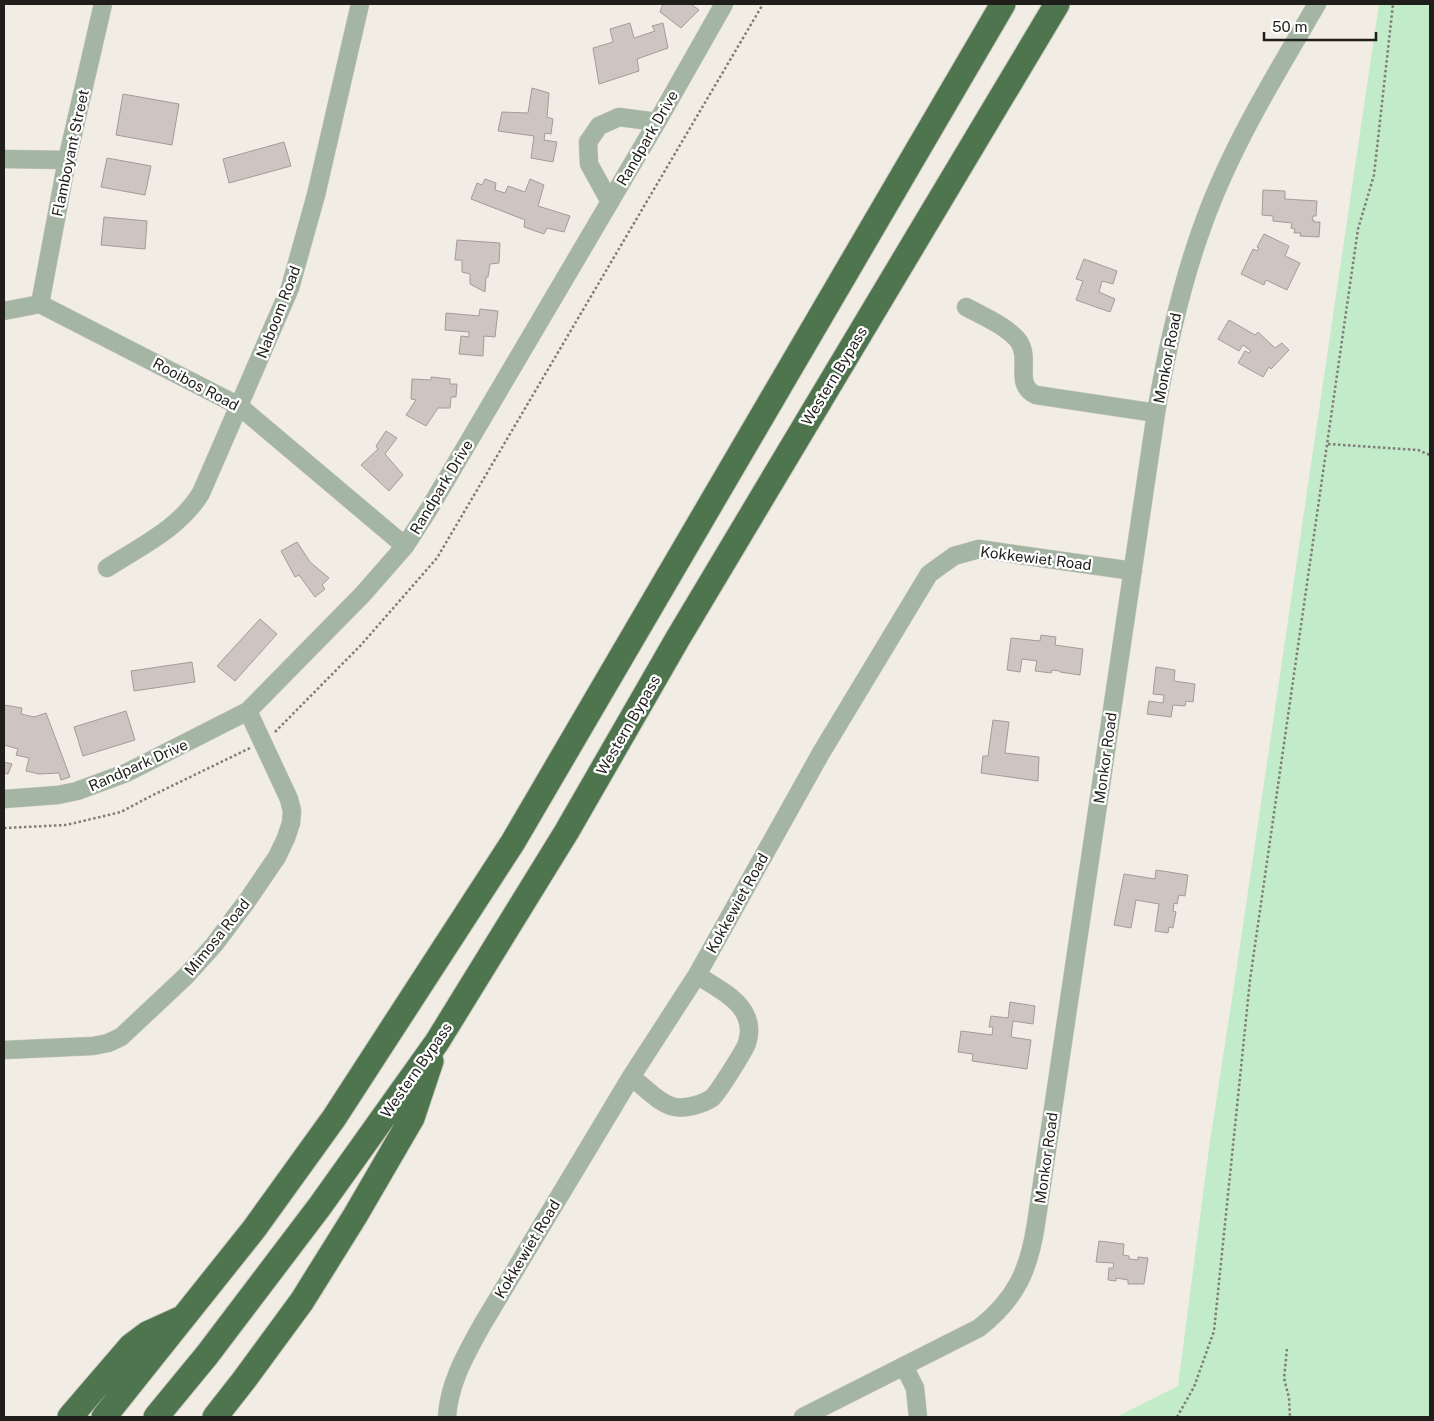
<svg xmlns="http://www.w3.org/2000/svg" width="1434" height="1421" viewBox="0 0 1434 1421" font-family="'Public Sans',sans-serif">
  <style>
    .green { fill: #c1ebc9 }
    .building { fill: #cec4c2; stroke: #a59a99 }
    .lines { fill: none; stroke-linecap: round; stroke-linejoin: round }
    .minor-casing { stroke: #cbc8c0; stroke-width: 19 }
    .highway-casing { stroke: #cbc8c0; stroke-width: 27 }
    .path { stroke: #807d78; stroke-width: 2.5; stroke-dasharray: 2.5 2.5; stroke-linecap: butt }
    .minor { stroke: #a4b5a3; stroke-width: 18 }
    .highway { stroke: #4f754f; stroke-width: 25 }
    .labels { text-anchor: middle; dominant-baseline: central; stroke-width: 4.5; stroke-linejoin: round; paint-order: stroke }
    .street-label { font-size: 15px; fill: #1f1e1b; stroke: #fff }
  </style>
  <rect width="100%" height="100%" fill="#f1ede4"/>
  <!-- green -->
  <path class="green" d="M1379,4H1430V1417H1116L1178,1386L1209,1148L1237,966Z"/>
  <!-- building -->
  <path class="building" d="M663,4H691L699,10L681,28L660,12Z
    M630,23L634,38L655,31L652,26L663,23L668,48L637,59L639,71L599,84L593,48L613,42L610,29Z
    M532,88L549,93L547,117L553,119L551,134L545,133L544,140L557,142L553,162L531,158L534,136L498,131L502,112L528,113Z
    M123,94L179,104L172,145L116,135Z
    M284,142L291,166L229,183L223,159Z
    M107,158L151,166L145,195L101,187Z
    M485,179L496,183L495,190L505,193L508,186L525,192L530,179L544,185L538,206L570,216L564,232L547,228L544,234L524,227L525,220L471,199L477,183L482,185Z
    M1263,190L1285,191V199L1317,201L1316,216H1313L1312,220H1314V222H1320L1319,237L1300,236L1301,233H1294L1295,229L1291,228L1292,223L1273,221V216L1262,215Z
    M104,217L147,221L145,249L101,245Z
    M1264,234L1289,246L1285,256L1300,263L1287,290L1266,280L1264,285L1241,274L1253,249L1257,251L1259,248L1257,247Z
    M457,240L500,243L499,263L490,264L488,277H486L485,292L470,284V274L462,272V260H455Z
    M1084,259L1117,271L1113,284L1102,281L1099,292L1115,299L1110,312L1076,300L1083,281L1076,279Z
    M480,309L498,311L495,337L484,336L483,356L459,354L461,336L469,337V332L445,330L446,313L479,316Z
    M1229,320L1255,335L1258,332L1275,348L1282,343L1289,350L1271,369L1269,367L1263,377L1238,363L1245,351L1249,353L1251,351L1243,345L1239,351L1218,339Z
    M431,377L450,379V384H457L456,397H451L450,408H438L426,426L406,415L416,400L411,399L412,379L431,380Z
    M386,431L397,438L385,454L403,475L389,491L361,465L378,449L376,446Z
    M297,542L310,562L329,578L322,585L325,589L315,597L299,575L295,577L281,551Z
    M260,619L277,634L235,681L217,666Z
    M1041,635L1056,637L1055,645L1083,649L1080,675L1060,672V671L1052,670L1051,673L1035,671L1037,661L1022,659L1020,672L1007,670L1011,638L1040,641Z
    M192,662L195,682L134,691L131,671Z
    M1156,667L1175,670L1174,681L1195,684L1193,702L1186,701L1185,706L1173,705L1171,717L1147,714L1149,701L1163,703L1164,695L1153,694Z
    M4,705L22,708L21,714L34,717L46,713L70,777L61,780L59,773L39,774L26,771L29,758L16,755L18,749L4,745Z
    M126,711L135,740L83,756L74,727Z
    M993,720L1009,722L1005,753L1039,757L1038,781L981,773L983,756H988Z
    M4,762L12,764L8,774L4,773Z
    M1156,870L1188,875L1185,896L1179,895L1177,904L1174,903L1173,911L1176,912L1173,928L1169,927L1168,933L1155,931L1159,904L1136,900L1131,928L1114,925L1124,874L1155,879Z
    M1010,1002L1035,1006L1033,1024L1013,1021L1011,1037L1031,1040L1027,1069L972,1061L973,1054L958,1052L961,1031L992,1035L993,1027H989L991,1016L1008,1018Z
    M1099,1241L1124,1244L1123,1255L1129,1256V1259L1138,1260V1257L1148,1258L1144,1284H1128V1280L1116,1278V1281L1108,1280L1109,1268H1113L1114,1263L1096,1262Z"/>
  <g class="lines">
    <!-- minor casing -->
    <g class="minor-casing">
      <path id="minor" d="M4,159L67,160
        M610,202L589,164L588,142L599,126L619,117L657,122
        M40,304L239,406L405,546
        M40,304L67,160L103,4
        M966,307C983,316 1004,325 1017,339C1033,358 1012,384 1036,395L1156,413
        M4,311L40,304
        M107,568C141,546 180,528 201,493L290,288L316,195L360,4
        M4,799L58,795L77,791L126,773L248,711L363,594L405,546L429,509L657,122L724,4
        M4,1050L93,1046L108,1043L121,1037L186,976L214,945L247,901L277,857L286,838L291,823L292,811L289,799L248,711
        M631,1077C644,1086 659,1104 675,1107C686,1109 703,1104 712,1098C717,1094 745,1050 747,1043C750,1034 750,1025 746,1016C738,997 713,986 697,975
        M904,1366L915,1388L918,1417
        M447,1417C449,1383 466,1354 482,1325L631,1077L697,975L821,753L929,574L954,556L979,549L1133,571
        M803,1417L979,1328C1016,1299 1029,1270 1036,1224L1156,413C1167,348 1181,284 1204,222C1232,145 1276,74 1317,4"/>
    </g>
    <!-- highway casing -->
    <g class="highway-casing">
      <path id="highway" d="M70,1417L131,1346L147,1334L180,1319
        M104,1417L254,1229L334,1118L513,842L1003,4
        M156,1417L207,1355L320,1206L437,1042L567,831L678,638L1057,4
        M215,1417L244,1380L302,1301L355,1216L412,1118L431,1061"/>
    </g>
    <!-- path -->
    <path class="path" d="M1328,444L1418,450L1430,455
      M275,732L361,645L437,558L763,4
      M4,828L66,825L121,812L149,797L250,748
      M1287,1349L1284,1378L1289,1398L1290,1417
      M1177,1417L1194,1387L1214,1331L1250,980L1358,229L1374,175L1393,4"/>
    <!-- minor -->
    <use href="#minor" class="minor"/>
    <!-- highway -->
    <use href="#highway" class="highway"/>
  </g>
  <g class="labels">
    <!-- street labels -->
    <g class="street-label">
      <text transform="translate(647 138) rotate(-60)">Randpark Drive</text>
      <text transform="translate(70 153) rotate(-78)">Flamboyant Street</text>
      <text transform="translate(278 312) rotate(-69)">Naboom Road</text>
      <text transform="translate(1167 358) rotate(-79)">Monkor Road</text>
      <text transform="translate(834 376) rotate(-59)">Western Bypass</text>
      <text transform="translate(196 384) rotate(28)">Rooibos Road</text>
      <text transform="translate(441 487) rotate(-59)">Randpark Drive</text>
      <text transform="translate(1036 558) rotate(7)">Kokkewiet Road</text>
      <text transform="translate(628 725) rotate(-60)">Western Bypass</text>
      <text transform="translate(1105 758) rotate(-82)">Monkor Road</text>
      <text transform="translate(138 765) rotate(-24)">Randpark Drive</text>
      <text transform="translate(737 903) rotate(-61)">Kokkewiet Road</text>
      <text transform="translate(217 937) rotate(-51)">Mimosa Road</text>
      <text transform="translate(416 1070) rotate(-55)">Western Bypass</text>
      <text transform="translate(1046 1158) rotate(-82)">Monkor Road</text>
      <text transform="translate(527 1249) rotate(-59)">Kokkewiet Road</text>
    </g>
  </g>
  <!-- border -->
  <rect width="1434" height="1421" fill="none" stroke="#1f1e1b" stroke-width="10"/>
  <!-- scale -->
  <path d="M1264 32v8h112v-8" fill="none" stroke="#1f1e1b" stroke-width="2.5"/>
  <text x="1272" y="32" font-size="15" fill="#1f1e1b" stroke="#ffffff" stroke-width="4" paint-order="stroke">50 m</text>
</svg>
